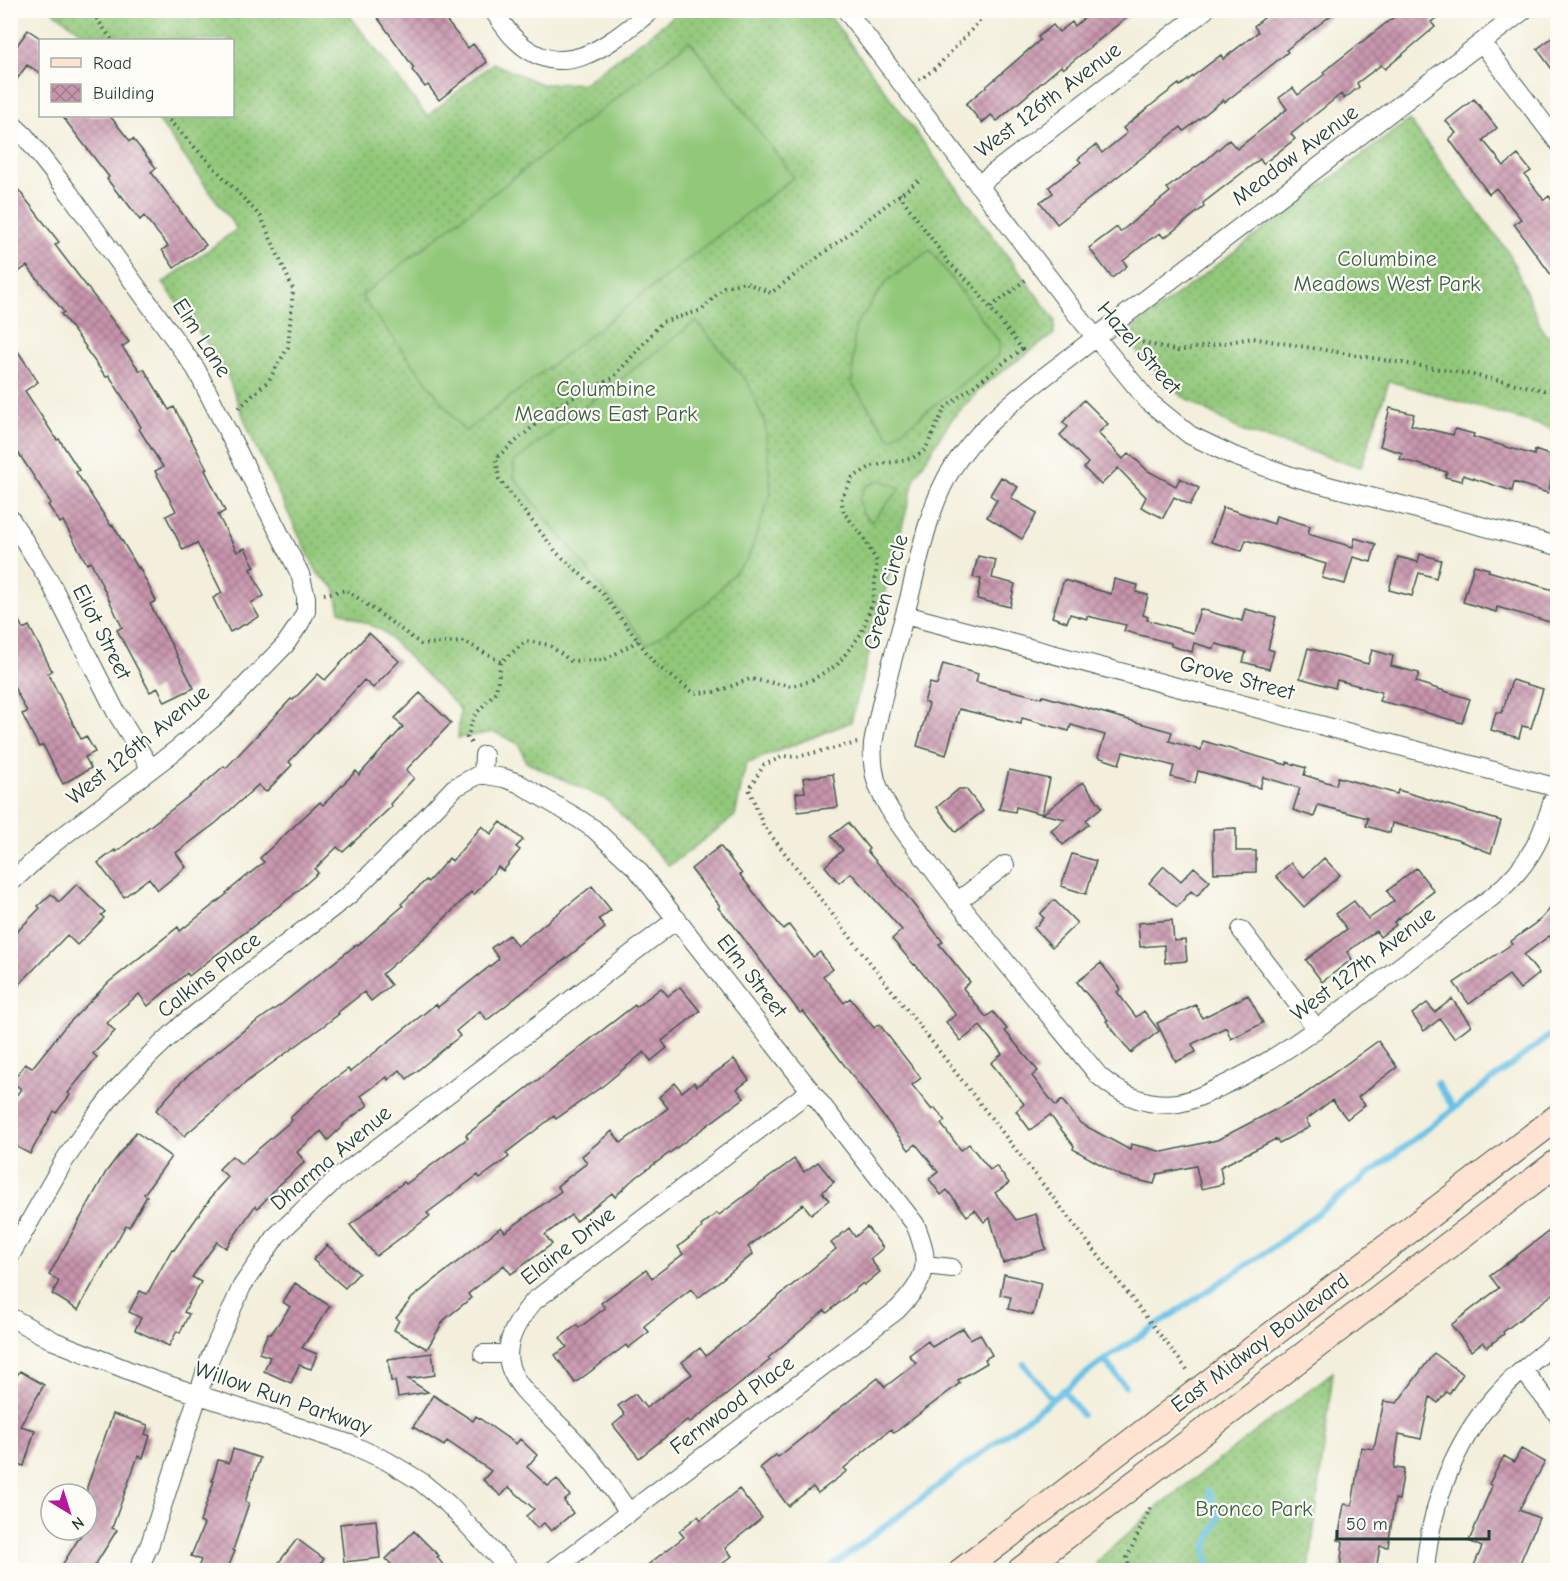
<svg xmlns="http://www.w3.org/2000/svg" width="1568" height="1581" viewBox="0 0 1568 1581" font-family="'Comic Neue',sans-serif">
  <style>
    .grass { fill: url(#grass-dots); stroke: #588257; stroke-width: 1.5 }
    .pitch { fill: #92c87a; stroke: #588257; stroke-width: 1.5 }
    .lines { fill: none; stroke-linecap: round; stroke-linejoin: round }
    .stream { stroke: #68c1e6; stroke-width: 6 }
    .building { fill: url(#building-cross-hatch) }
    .street-casing { stroke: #3f584d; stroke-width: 20 }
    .secondary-casing { stroke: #3f584d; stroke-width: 28 }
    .path { stroke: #3f584d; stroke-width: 4; stroke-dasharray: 1.5 4.5; stroke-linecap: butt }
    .street { stroke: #fff; stroke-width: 18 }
    .secondary { stroke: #fee3d2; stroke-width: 26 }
    .labels { text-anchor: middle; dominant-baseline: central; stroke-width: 4.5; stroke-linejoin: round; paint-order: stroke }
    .street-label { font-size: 22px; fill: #1f3d34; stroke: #fdfcf7 }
    .park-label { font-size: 22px; fill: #3c6046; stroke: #fdfcf7 }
  </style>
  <defs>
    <pattern id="grass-dots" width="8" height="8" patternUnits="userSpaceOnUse" patternTransform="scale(1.5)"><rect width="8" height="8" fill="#92c87a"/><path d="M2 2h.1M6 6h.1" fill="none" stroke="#77a465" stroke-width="1.8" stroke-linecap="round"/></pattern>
    <pattern id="building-cross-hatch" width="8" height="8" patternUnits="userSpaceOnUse" patternTransform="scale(1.5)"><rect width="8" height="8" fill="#c794ac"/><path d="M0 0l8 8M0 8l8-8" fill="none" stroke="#a17a8d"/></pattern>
  </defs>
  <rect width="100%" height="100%" fill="#fdfcf7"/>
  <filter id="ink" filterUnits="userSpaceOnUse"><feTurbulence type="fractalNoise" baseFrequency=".0167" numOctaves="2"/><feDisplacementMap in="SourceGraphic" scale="12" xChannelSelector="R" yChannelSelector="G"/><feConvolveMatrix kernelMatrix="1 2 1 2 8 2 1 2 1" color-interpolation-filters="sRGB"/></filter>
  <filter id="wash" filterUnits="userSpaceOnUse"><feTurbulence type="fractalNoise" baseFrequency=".008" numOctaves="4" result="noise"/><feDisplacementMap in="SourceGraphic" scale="24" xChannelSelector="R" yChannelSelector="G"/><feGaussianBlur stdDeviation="1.35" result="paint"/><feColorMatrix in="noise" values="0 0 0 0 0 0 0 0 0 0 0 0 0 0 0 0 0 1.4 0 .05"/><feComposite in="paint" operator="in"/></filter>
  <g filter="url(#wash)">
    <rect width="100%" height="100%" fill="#f3efdc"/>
    <!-- grass -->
    <path class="grass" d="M52,11H346L427,116L493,63L541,84L584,83L681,11H826L1055,320L1054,334L986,383L950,421L915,477L851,722L746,764L735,816L669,866L607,800L526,762L519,744L494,732L458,738L460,709L383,631L340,611L335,588L318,574L253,441L224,367L163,283L237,229L155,116H232V40H93Z
      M1409,120L1509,253L1544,333L1557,342V430L1389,381L1361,467L1242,431L1180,395L1133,348V328Z
      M1333,1372L1309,1570H1102L1096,1562L1160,1505Z"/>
    <!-- pitch -->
    <path class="pitch" d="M690,41L794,177L465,432L361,296Z
      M930,250L1000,343L997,356L891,439L852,384L855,326L887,281Z
      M696,321L748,383L765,423L771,493L748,558L707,603L647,645L514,477V462Z
      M880,480L901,488L871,522L862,512L859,499L865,487Z"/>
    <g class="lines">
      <!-- stream -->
      <path class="stream" d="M1437,1083L1454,1109
        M1104,1360L1125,1386
        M1024,1364L1052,1399
        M1063,1390L1082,1415
        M1208,1491L1219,1518L1206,1547L1209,1570
        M827,1570L1104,1360L1272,1248L1558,1029"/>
    </g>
    <g id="blocks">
      <!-- building -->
      <path class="building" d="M372,10H438L468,48L473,44L487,62L439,100L428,85L425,87L412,70L414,68Z
        M1093,10H1136L1063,69L1061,66L997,121L991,115L982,123L966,104L1040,40L1038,37L1053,25L1059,32L1072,22L1075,26Z
        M1274,10H1338L1286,50L1288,52L1225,102L1223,100L1184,131L1181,127L1057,224L1040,202L1053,193L1049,187L1081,162L1078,159L1096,145L1102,153L1127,133L1123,128L1159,99L1179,84L1180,86L1221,55L1223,59L1258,32L1254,26Z
        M1403,10H1447L1431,22L1435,27L1385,69L1381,65L1357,83L1359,87L1344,99L1341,94L1291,134L1295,139L1263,164L1260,159L1203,203L1204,207L1164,238L1160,233L1149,240L1123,261L1127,266L1112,278L1089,248L1117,227L1120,232L1170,192L1167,188L1206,160L1229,140L1237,149L1287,109L1279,98L1293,88L1298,95L1325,74L1323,72Z
        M28,30L40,38V73L27,65L10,89V55Z
        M1557,34V76L1537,49Z
        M1474,99L1497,128L1483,140L1504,166L1518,155L1531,171L1525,175L1544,200L1549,196L1557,207V283L1514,224L1521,219L1496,188L1489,194L1449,139L1456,133L1446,121Z
        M62,116H110L130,141L133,139L156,168L151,172L206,245L174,268L162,250L168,246L144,216L140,220L121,195L120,196L107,179L109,177Z
        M10,179L59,242L55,245L129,342L122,347L140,371L144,369L169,410L174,407L207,469L205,470L225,511L218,515L237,552L245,548L255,567L250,569L264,596L251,603L259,617L230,632L213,598L222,593L197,543L183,550L166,516L176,511L155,471L163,467L139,429L141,427L109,375L106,377L85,348L86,347L61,314L64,312L27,266L10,278Z
        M10,339L38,382L25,391L57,440L59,439L79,470L76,472L111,526L113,525L138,568L139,567L156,601L150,604L194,688L165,702L158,688L150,692L117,630L122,627L91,562L87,564L63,521L60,523L48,505L51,503L10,440Z
        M1084,400L1108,424L1098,433L1123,459L1129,453L1148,471L1176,486L1180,478L1199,488L1190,505L1174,497L1163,518L1141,507L1146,497L1118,468L1101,485L1084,468L1088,463L1060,435L1068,427L1063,422Z
        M1390,408L1414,414L1411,425L1453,435L1455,429L1474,434L1473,437L1534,455L1535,450L1557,458L1548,493L1514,482L1512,491L1463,475L1462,481L1445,477L1447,472L1400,459L1402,453L1380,446Z
        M1001,477L1018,487L1011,498L1037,513L1022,539L987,517L997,500L990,495Z
        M1223,507L1274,524L1276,516L1310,526L1308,534L1353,547L1355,538L1376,544L1371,562L1353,557L1345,584L1322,578L1326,564L1246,540L1242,551L1211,542Z
        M1420,554L1441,560L1436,578L1419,573L1412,596L1389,590L1398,557L1418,562Z
        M978,556L996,560L992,578L1015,584L1010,607L977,599L981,579L973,577Z
        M1474,565L1489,569L1488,571L1557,591V624L1497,607L1496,612L1463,602Z
        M1114,579L1138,585L1136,592L1148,595L1143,615L1148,617L1147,620L1193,633L1200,609L1242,621L1245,609L1276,617L1268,649L1274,651L1269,669L1243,662L1246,652L1216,644L1214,649L1194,643L1192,652L1171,646V643L1124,631L1126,625L1087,616V619L1070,614L1067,622L1052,617L1064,580L1111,594Z
        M10,603L23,629L29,626L44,655L52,671L48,673L81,739L86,736L95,752L85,757L91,768L63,784L43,745L39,747L22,714L27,712L10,679Z
        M369,633L399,661L373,688L364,680L289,762L292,765L266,792L258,785L216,823L176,853L186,867L158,890L149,878L124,897L98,863L115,850L116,852L197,790L224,766L226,768L291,699L293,700L318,674L325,680Z
        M1308,648L1368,664L1372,650L1393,656L1391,666L1419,673L1416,682L1470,699L1462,723L1410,708L1379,701L1382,692L1337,680L1335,688L1300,678Z
        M943,664L978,674L976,682L1042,698L1043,696L1172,732L1169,741L1201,750L1203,741L1287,765V762L1306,768L1304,775L1336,785L1338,777L1397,794L1398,790L1501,821L1491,853L1457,840L1392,823L1390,833L1366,826L1368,818L1318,805L1314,817L1293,810L1300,788L1263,777L1260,788L1198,771L1195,783L1171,777L1174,766L1123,752L1119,764L1098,757L1105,735L1071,725L1069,731L1022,718L1021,724L959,709L946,755L917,746L929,704L924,702L930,683L937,685Z
        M1512,680L1543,689L1531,728L1522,726L1519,738L1491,730L1496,712L1502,713Z
        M420,693L451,723L406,770L414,778L390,804L392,806L343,852L337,847L315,869L318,873L292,896L189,976L187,973L148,1006L139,994L120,1010L107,1023L115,1031L93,1054L97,1057L68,1093L70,1095L56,1113L54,1111L30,1154L10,1143V1104L21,1089L12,1082L25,1064L32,1068L63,1029L109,982L178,927L180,931L227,894L226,893L264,862L260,858L320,802L323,805L356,771L359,775L403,727L395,718Z
        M1009,770L1050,779L1042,814L1016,807L1015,812L999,809Z
        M833,774L838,807L798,812L796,793L805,792L803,778Z
        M1083,782L1102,807L1086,820L1089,824L1063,845L1051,830L1065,819L1043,814Z
        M959,789H966L983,811L956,832L937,807Z
        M501,822L523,840L516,847L520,850L503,871L498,867L474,895L471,892L430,933L382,974L391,985L371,1001L364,992L337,1013L339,1014L326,1024L249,1080L184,1136L156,1110L182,1081L202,1064L243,1031L282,1004L357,944L358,945L403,906L401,904L426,880L428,882L449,858L452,861L482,826L491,834Z
        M848,823L869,849L867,851L906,895L943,942L939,944L970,982L963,988L986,1017L993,1012L1007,1029L1005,1031L1038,1071L1032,1076L1056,1106L1062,1100L1080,1123L1130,1150L1131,1144L1163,1152L1217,1140L1302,1096L1378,1041L1397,1067L1358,1097L1365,1105L1347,1119L1332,1100L1306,1120L1310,1127L1279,1143L1276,1139L1220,1167L1223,1184L1201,1189L1196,1166L1157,1174L1154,1184L1121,1176L1073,1149L1074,1146L1050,1115L1030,1130L1016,1111L1024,1104L991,1063L1002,1054L980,1026L961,1041L946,1022L956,1015L915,964L914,965L892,939L902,930L851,873L839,883L825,866L843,850L831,836Z
        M1236,828V851H1256V872L1214,873L1213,829Z
        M720,846L742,874L740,875L783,929L789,925L813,957L820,952L833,969L823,976L844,1003L850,998L874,1028L879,1024L921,1078L912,1085L932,1110L935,1108L945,1121L941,1124L961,1150L969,1144L990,1170L996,1166L1009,1183L995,1193L1016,1220L1036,1214L1046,1249L1003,1263L990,1218L984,1222L975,1210L967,1216L947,1190L941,1195L929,1179L938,1172L916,1144L909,1150L803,1011L800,1013L732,923L718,908L720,906L691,869Z
        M1072,854L1096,861L1086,894L1061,886Z
        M1324,858L1340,875L1304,907L1276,876L1291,863L1304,877Z
        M1164,866L1181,881L1194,867L1210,881L1197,896L1191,891L1177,907L1149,883Z
        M1416,868L1434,891L1394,922L1396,925L1380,937L1376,931L1347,952L1352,959L1322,982L1306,960L1347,929L1336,914L1354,901L1368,919L1394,901L1387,891Z
        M77,884L105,912L101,915L104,918L77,945L67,935L10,994V939L40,908L38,906L51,894L59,902Z
        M592,886L611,910L599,919L605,928L487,1020L480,1011L456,1031L460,1036L407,1079L400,1070L388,1080L387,1077L361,1096L368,1105L343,1124L344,1125L328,1140L321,1131L297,1152L305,1162L279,1185L258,1208L255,1206L226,1248L217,1242L192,1277L201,1282L184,1312L189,1314L180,1333L177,1331L169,1346L135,1330L141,1318L129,1312L140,1291L147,1294L172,1249L174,1250L217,1189L228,1177L219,1169L232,1156L241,1164L292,1120L290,1118L326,1085L348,1069L350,1072L436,1004L438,1007L499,959L491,948L509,935L517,946Z
        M1054,900L1077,923L1052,947L1034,928L1044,918L1040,914Z
        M1557,901V944L1549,936L1524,955L1539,974L1520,989L1509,975L1469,1004L1454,983L1512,944L1510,942L1541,919Z
        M1172,920L1174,941L1185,940L1187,961L1165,963L1164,945L1140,947L1138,923Z
        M1101,963L1121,989L1117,992L1136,1017L1144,1011L1159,1031L1131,1053L1106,1021L1108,1020L1077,982Z
        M680,987L700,1011L662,1041L667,1048L651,1061L644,1052L604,1085L556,1119L554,1116L506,1153L509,1157L480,1178L478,1175L427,1213L430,1216L376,1256L350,1225L404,1182L406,1184L468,1138L466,1135L635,1005L636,1007L661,988L668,996Z
        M1248,995L1263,1023L1231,1039L1226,1027L1192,1044L1196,1052L1176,1062L1157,1023L1196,1005L1202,1018Z
        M1452,999L1471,1025L1454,1038L1440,1019L1424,1031L1412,1014L1427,1003L1435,1012Z
        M734,1059L749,1080L737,1089L744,1098L630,1182L615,1197L612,1193L576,1221L571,1215L545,1235L552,1244L511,1274L504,1265L468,1294L471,1298L444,1320L427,1349L394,1330L399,1320L396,1318L412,1298L501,1227L505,1232L561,1191L557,1186L587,1163L582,1156L612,1131L621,1143L668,1108L659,1097L675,1083L682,1092L694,1082L697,1086Z
        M136,1132L171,1157L144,1194L147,1196L129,1227L126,1225L78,1310L52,1294L59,1281L49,1275L106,1172Z
        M794,1159L804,1172L818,1162L834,1182L822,1192L829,1200L811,1214L803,1204L748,1247L753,1254L726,1276L698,1298L691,1289L644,1326L649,1332L628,1348L626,1345L575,1383L555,1355L567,1347L560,1338L577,1325L579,1328L605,1308L601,1303L646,1270L652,1278L683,1254L678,1247L702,1228L701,1226L717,1213L719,1215Z
        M1557,1225V1291L1503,1332L1504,1334L1487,1347L1483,1342L1471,1351L1451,1325L1499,1288L1490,1276Z
        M867,1227L883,1248L870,1259L880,1272L864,1285L863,1283L827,1313L825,1310L768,1358L770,1360L725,1396L689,1423L687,1420L639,1458L613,1425L625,1415L618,1406L635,1394L646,1408L692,1374L682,1362L700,1348L706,1356L836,1249L831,1243L849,1228L855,1237Z
        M327,1245L359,1273L345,1288L313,1260Z
        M1004,1274L1041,1283L1033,1315L1008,1309L1011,1297L1000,1295Z
        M295,1283L330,1306L302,1348L317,1354L311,1369L299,1365L291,1383L264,1371L270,1357L259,1353L268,1333L271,1334L290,1307L283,1302Z
        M963,1328L970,1339L980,1334L992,1355L985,1359L987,1363L958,1380L960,1383L894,1433L891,1429L844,1468L847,1471L818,1493L813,1487L788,1506L760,1468L776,1455L778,1457L878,1378L885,1387L916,1363L909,1355L928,1341L932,1347Z
        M432,1353L435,1375L408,1379L428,1392L398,1397L395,1381H391L388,1359Z
        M1434,1353L1463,1374L1449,1394L1446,1392L1438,1403L1430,1397L1421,1439L1399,1434L1394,1468L1404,1469L1399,1500L1395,1499L1388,1547L1380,1546L1376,1570H1340L1343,1541L1338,1540L1344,1504L1352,1505L1361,1447L1374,1449L1384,1401L1397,1403Z
        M20,1371L44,1385L20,1426L35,1430L24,1466L10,1462V1386Z
        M433,1395L473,1421L476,1416L516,1444L520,1439L537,1455L527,1467L548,1486L557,1479L570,1496L564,1501L573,1513L551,1531L544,1523L537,1528L526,1516L534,1509L509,1487L501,1496L483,1480L491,1471L447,1441L444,1446L413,1427Z
        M113,1414L148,1425L145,1434L150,1436L143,1458L138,1456L112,1528L117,1530L92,1570H59L84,1530H87V1487Z
        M233,1449L260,1458L245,1502L249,1503L233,1550L235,1551L227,1570H197L201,1560L191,1556L204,1524L200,1522L214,1481H212L218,1460L229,1463Z
        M1521,1449L1545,1462L1519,1510L1539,1518L1517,1570H1472L1482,1547L1469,1541L1492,1486L1489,1484L1504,1456L1514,1462Z
        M739,1489L762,1518L725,1548L732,1556L715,1570H641L684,1537L679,1531L698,1516L701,1520Z
        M376,1520L380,1558L344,1562L340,1524Z
        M414,1531L439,1556L437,1557L447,1570H397L386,1559Z
        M297,1539L324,1559L316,1570H273Z"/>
    </g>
  </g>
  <g filter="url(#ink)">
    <use href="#blocks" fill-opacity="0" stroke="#3f584d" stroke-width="1.5"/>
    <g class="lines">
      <!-- street casing -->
      <g class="street-casing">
        <path id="street" d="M493,10C500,20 507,32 516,40C565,87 612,41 652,10
          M846,10L1074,311L1148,401L1190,435L1234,456L1294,477L1558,546
          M1524,10L1035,384C1004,409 975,433 953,467C930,502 919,558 909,599C896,647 881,696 873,744C872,756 873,769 876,780C885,810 911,840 929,864C983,937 1042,1006 1099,1076C1122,1096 1147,1107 1178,1103C1191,1101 1204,1095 1216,1089C1269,1065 1315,1030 1361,996C1405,963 1449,930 1492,897C1533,863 1544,833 1558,783
          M1482,43L1558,142
          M10,122L24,135L70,194L196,369L300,574L306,597V611L300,623L285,645L217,715L176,750L54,843L10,883
          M978,185L1205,10
          M10,518L49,580L116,712L151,769
          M905,615L1558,788
          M483,775L484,755
          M957,902L1005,865
          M1241,930L1317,1029
          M10,1256L64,1161L89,1125L117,1089L151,1054L184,1023L349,895L393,852L454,788L480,774L504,778L518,783L579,819L594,829L637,869L915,1224C932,1264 927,1279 897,1310L553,1570
          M925,1265L952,1268
          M10,1317L54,1341L153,1380L350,1444L387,1461L420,1481L448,1504L510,1570
          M483,1354H508
          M1523,1370L1558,1415
          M629,1513C611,1486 592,1459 570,1436C525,1389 477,1367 534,1301L811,1090
          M138,1570L150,1544L210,1358L242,1286L277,1235L334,1181L677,919
          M1425,1570C1430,1509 1453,1444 1495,1397C1513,1376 1536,1359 1558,1341"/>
      </g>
      <!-- secondary casing -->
      <g class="secondary-casing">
        <path id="secondary" d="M963,1570L1558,1117
          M1021,1570L1558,1162"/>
      </g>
      <!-- path -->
      <path class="path" d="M88,10L94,15L112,40
        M919,80L936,68L990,10
        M165,116L261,217L293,289L288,347L269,380L237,410
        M899,194L949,263L973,286L1022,349L945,408L925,450L913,458L872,466L852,478L841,500L844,513L863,536L877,562L873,601L861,634L837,665L810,681L792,686L750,679L716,692L694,693L656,665L602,593L557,553L499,479L496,458L560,404L613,378L662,322L702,310L724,287L745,282L771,293L922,178
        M991,307L1028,278
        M1126,345L1133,340L1178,351L1252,338L1463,373L1544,390L1558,389
        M324,594L347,590L421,644L465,642L501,662
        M471,743L467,738L474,716L496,691L501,662L526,641L549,645L571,661L604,660L638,641
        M857,743L796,757L784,756L764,765L749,789L763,825L1189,1372
        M1129,1570L1127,1558L1152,1504"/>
      <!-- street -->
      <use href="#street" class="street"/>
      <!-- secondary -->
      <use href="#secondary" class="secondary"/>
    </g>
  </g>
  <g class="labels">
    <!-- street labels -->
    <g class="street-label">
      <text transform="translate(1048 100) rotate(-37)">West 126th Avenue</text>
      <text transform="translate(1295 155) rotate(-37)">Meadow Avenue</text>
      <text transform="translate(202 338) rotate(57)">Elm Lane</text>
      <text transform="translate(1139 348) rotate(49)">Hazel Street</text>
      <text transform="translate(886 592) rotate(-75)">Green Circle</text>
      <text transform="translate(102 632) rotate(63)">Eliot Street</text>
      <text transform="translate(1237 678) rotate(15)">Grove Street</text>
      <text transform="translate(138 745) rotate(-39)">West 126th Avenue</text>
      <text transform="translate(1363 964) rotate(-37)">West 127th Avenue</text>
      <text transform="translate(209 975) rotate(-38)">Calkins Place</text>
      <text transform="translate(752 976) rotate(52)">Elm Street</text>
      <text transform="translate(331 1158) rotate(-40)">Dharma Avenue</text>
      <text transform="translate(568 1246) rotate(-38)">Elaine Drive</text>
      <text transform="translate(1260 1343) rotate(-37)">East Midway Boulevard</text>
      <text transform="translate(283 1398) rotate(19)">Willow Run Parkway</text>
      <text transform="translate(732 1405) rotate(-37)">Fernwood Place</text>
    </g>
    <!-- park labels -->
    <g class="park-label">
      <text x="1387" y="259">Columbine<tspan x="1387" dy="25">Meadows West Park</tspan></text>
      <text x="606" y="389">Columbine<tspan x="606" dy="25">Meadows East Park</tspan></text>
      <text x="1254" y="1509">Bronco Park</text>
    </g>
  </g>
  <!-- margin -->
  <rect width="1568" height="1581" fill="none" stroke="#fdfcf7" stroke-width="36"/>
  <!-- legend -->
  <rect x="39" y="39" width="195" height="78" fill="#fdfcf7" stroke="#a4b0a9" stroke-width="1.5"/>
  <rect x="51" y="58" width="30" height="9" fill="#fee3d2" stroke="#a4b0a9" stroke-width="1.5"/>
  <text x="93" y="69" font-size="18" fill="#1f3d34">Road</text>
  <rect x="51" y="84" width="30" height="18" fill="url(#building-cross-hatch)" stroke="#a4b0a9" stroke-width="1.5"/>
  <text x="93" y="99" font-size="18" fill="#1f3d34">Building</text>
  <!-- north arrow -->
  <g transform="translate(69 1512) rotate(142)"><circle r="28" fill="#fdfcf7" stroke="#a4b0a9" stroke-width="1.5"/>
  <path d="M0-4.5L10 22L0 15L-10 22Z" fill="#b5179e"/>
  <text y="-9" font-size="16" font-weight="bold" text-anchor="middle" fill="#1f3d34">N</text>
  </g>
  <!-- scale -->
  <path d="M1337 1530v9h152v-9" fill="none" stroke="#1f3d34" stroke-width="3"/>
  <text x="1346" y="1530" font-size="18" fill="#1f3d34" stroke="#fdfcf7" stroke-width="4.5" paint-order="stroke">50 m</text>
</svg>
